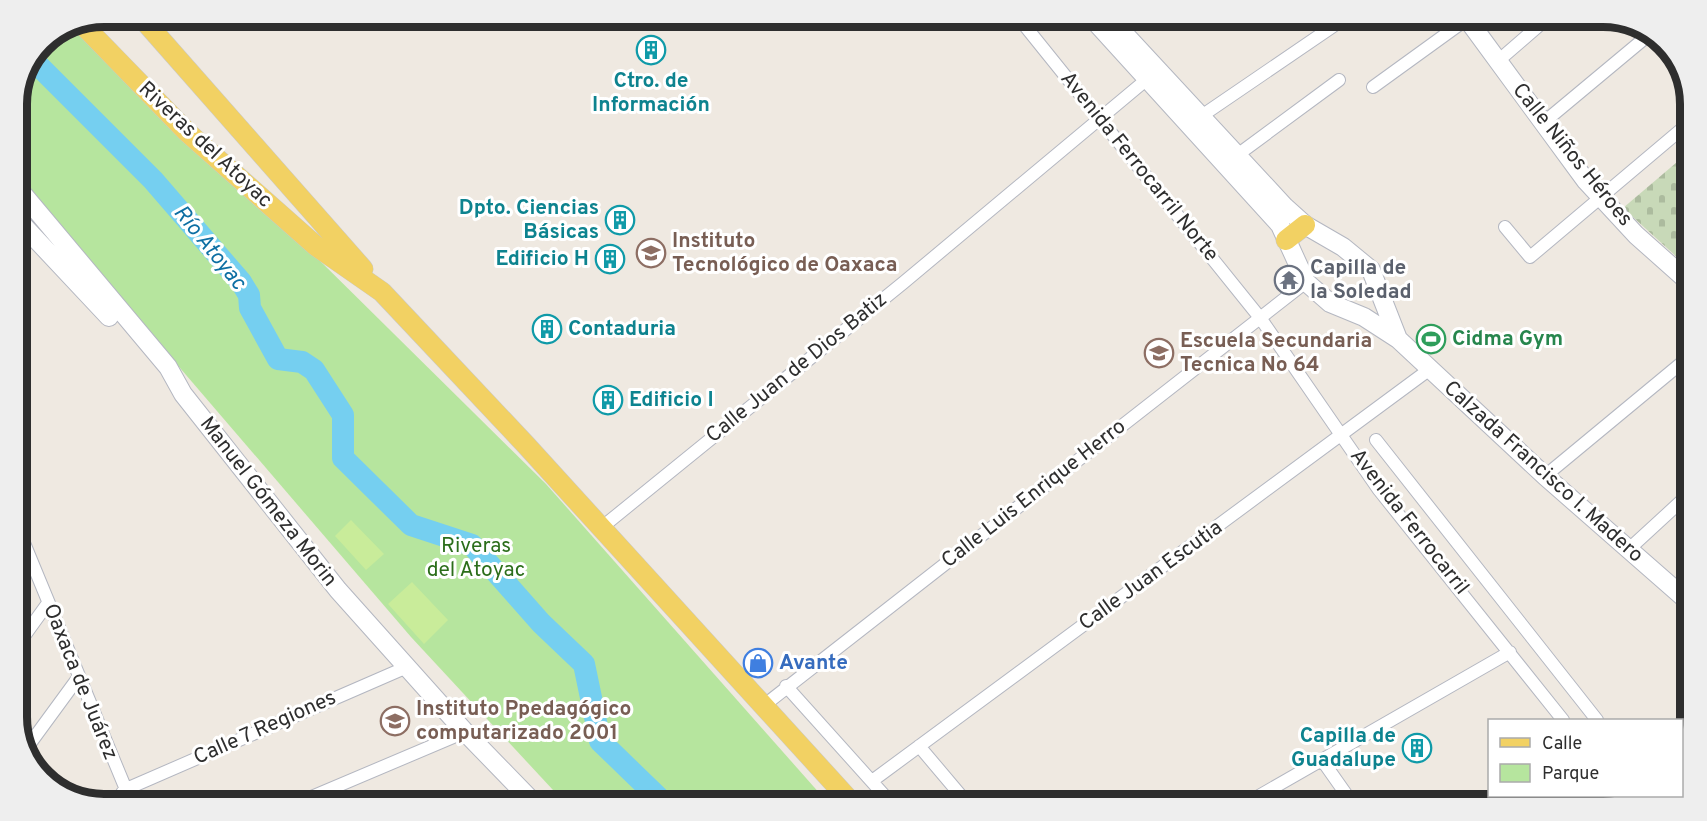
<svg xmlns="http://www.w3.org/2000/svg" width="1707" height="821" viewBox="0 0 1707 821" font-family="Overpass,sans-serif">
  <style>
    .cemetery { fill: url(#cemetery-stones) }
    .park { fill: #b6e59e }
    .pitch { fill: #c9ec9a }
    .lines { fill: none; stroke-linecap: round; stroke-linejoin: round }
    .river { stroke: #75cff0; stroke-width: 22 }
    .street-casing { stroke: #b4b7c1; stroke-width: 14 }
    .secondary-casing { stroke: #b4b7c1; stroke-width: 20 }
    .primary-casing { stroke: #c9c9c9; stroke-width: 21 }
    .street { stroke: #fff; stroke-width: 12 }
    .secondary { stroke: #fff; stroke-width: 18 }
    .primary { stroke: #f2d163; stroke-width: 20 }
    .labels { text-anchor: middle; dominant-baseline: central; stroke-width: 6; stroke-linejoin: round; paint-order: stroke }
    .culture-label { font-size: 21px; font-weight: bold; fill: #0d838f; stroke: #fff; text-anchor: end }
    .street-label { font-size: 21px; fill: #2e2e2e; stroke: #fff }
    .education-label { font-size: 21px; font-weight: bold; fill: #785e54; stroke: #fff; text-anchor: start }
    .worship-label { font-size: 21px; font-weight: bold; fill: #5b616d; stroke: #fff; text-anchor: start }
    .leisure-label { font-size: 21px; font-weight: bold; fill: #27864d; stroke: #fff; text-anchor: start }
    .park-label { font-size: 21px; fill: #2c6e1b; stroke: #fff }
    .shop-label { font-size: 21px; font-weight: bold; fill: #366cbe; stroke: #fff; text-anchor: start }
    .water-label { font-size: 22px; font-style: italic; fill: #0d6fa3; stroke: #fff }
    .rim { fill: none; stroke: #2e2e2e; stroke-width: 8 }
  </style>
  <defs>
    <pattern id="cemetery-stones" width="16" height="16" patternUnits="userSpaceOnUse" patternTransform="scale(1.5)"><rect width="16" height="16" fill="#c8d9b8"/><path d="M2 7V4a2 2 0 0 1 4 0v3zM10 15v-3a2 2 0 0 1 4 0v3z" fill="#acbb9e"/></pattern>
  </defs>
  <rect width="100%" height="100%" fill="#efe9e1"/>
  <!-- cemetery -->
  <path class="cemetery" d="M1690,151V269L1623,208Z"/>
  <!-- park -->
  <path class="park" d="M77,28L310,251L546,484L829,804H566L411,637L17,178V98L40,46L50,39Z"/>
  <!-- pitch -->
  <path class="pitch" d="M351,520L384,554L366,570L335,536Z
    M412,582L448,620L424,644L388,604Z"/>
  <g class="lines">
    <!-- river -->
    <path class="river" d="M34,61L153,180L241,282L249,295L250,308L278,359L302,362L314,370L343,415V458L411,525L472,545L541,623L584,664L600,741L665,804"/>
    <!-- street casing -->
    <g class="street-casing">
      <path id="street" d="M1017,16L1261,319L1379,490L1563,720
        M1498,61L1550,16
        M1373,87L1467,19
        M1200,117L1348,16
        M1543,123L1651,33
        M1236,156L1339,80
        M1505,227L1530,257L1690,122
        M1376,440L1597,720
        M1545,476L1690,356
        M17,526L132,804
        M601,528L903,283L1152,75
        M1628,550L1690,493
        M17,646L48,603
        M786,686L892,804
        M762,707L1306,282
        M919,746L968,804
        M26,749L78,678
        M1322,760L1353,804
        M872,781L1430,369
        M1621,796L1624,798
        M115,804L124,790L407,667
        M295,804L465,732
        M1245,804L1510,652"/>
    </g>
    <!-- secondary casing -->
    <g class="secondary-casing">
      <path id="secondary" d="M1090,16L1280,225L1306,282L1330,303L1364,317L1398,339L1545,476L1690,603
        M1108,16L1285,207L1305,225L1343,247L1371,270L1398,339
        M1465,16L1586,181L1636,235L1690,283
        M17,187L168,367L183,394L338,590L465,732L535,804
        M17,219L109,317"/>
    </g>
    <!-- primary casing -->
    <g class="primary-casing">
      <path id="primary" d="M140,16L363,269
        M83,25L187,132L316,246L382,292L526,445L853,804
        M1286,240L1305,225"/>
    </g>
    <!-- street -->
    <use href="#street" class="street"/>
    <!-- secondary -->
    <use href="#secondary" class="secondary"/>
    <!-- primary -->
    <use href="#primary" class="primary"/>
  </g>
  <!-- icons -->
  <defs>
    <g id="building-ring" transform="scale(1.5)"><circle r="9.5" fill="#fff" stroke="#0f9aa8" stroke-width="1.5"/><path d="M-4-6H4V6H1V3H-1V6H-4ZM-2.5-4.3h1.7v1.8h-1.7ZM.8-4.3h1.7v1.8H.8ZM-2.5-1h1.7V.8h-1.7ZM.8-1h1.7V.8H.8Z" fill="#0f9aa8"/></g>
    <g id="university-ring" transform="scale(1.5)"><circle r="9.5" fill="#fff" stroke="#8d6e63" stroke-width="1.5"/><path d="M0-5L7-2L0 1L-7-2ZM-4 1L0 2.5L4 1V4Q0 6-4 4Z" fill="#8d6e63"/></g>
    <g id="temple-ring" transform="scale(1.5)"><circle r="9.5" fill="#fff" stroke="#6b7280" stroke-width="1.5"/><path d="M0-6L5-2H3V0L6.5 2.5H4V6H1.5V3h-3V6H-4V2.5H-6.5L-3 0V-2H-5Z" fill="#6b7280"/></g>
    <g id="stadium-ring" transform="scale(1.5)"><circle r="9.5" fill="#fff" stroke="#2e9e5b" stroke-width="1.5"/><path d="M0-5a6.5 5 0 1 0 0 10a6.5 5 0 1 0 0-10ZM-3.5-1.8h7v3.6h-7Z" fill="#2e9e5b"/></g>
    <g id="school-ring" transform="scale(1.5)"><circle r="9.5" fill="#fff" stroke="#8d6e63" stroke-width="1.5"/><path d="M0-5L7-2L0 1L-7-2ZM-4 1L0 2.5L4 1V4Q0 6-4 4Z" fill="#8d6e63"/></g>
    <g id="shop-ring" transform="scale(1.5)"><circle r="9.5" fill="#fff" stroke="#3f7fe0" stroke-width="1.5"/><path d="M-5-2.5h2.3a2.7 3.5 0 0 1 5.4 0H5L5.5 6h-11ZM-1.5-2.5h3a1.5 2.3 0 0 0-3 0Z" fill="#3f7fe0"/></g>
  </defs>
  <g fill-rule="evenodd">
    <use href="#building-ring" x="651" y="50"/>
    <use href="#building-ring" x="620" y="220"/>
    <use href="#university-ring" x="651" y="253"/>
    <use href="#building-ring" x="610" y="259"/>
    <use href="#temple-ring" x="1289" y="280"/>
    <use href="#building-ring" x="547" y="329"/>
    <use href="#stadium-ring" x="1431" y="339"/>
    <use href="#school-ring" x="1159" y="353"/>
    <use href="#building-ring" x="608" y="400"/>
    <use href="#shop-ring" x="758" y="663"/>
    <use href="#university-ring" x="395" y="721"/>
    <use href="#building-ring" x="1417" y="748"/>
  </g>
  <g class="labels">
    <!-- culture labels -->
    <g class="culture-label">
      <text x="651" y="81" text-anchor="middle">Ctro. de<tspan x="651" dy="24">Información</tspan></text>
      <text x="599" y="208">Dpto. Ciencias<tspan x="599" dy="24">Básicas</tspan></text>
      <text x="589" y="259">Edificio H</text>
      <text x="568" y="329" text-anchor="start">Contaduria</text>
      <text x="629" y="400" text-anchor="start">Edificio I</text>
      <text x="1396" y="736">Capilla de<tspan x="1396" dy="24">Guadalupe</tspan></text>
    </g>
    <!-- street labels -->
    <g class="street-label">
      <text transform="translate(205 145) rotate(43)">Riveras del Atoyac</text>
      <text transform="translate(1572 155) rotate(51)">Calle Niños Héroes</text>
      <text transform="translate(1139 167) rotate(51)">Avenida Ferrocarril Norte</text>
      <text transform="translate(797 368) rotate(-39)">Calle Juan de Dios Batiz</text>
      <text transform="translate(1543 472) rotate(42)">Calzada Francisco I. Madero</text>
      <text transform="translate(1034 494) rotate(-38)">Calle Luis Enrique Herro</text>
      <text transform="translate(268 502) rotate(52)">Manuel Gómeza Morin</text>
      <text transform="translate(1409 522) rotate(52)">Avenida Ferrocarril</text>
      <text transform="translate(1151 576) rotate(-36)">Calle Juan Escutia</text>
      <text transform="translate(80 682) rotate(68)">Oaxaca de Juárez</text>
      <text transform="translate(265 728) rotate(-24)">Calle 7 Regiones</text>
    </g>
    <!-- education labels -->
    <g class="education-label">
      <text x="672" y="241">Instituto<tspan x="672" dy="24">Tecnológico de Oaxaca</tspan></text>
      <text x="1180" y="341">Escuela Secundaria<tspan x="1180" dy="24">Tecnica No 64</tspan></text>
      <text x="416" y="709">Instituto Ppedagógico<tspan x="416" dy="24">computarizado 2001</tspan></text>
    </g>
    <!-- worship labels -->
    <g class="worship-label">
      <text x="1310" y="268">Capilla de<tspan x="1310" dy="24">la Soledad</tspan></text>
    </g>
    <!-- leisure labels -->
    <g class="leisure-label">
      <text x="1452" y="339">Cidma Gym</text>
    </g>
    <!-- park labels -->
    <g class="park-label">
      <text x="476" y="546">Riveras<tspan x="476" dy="24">del Atoyac</tspan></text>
    </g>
    <!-- shop labels -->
    <g class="shop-label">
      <text x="779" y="663">Avante</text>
    </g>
    <!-- water labels -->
    <g class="water-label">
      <text transform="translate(209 248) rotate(51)">Río Atoyac</text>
    </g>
  </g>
  <!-- crop -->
  <path d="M0 0H1707V821H0ZM104 27H1603A77 77 0 0 1 1680 104V717A77 77 0 0 1 1603 794H104A77 77 0 0 1 27 717V104A77 77 0 0 1 104 27Z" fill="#eee" fill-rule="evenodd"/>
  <path class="rim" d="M104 27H1603A77 77 0 0 1 1680 104V717A77 77 0 0 1 1603 794H104A77 77 0 0 1 27 717V104A77 77 0 0 1 104 27Z"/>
  <!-- legend -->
  <rect x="1488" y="719" width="195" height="78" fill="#ffffff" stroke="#ababab" stroke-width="1.5"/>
  <rect x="1500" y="738" width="30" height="9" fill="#f2d163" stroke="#ababab" stroke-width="1.5"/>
  <text x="1542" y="749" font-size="18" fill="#2e2e2e">Calle</text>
  <rect x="1500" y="764" width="30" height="18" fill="#b6e59e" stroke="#ababab" stroke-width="1.5"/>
  <text x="1542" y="779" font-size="18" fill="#2e2e2e">Parque</text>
</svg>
